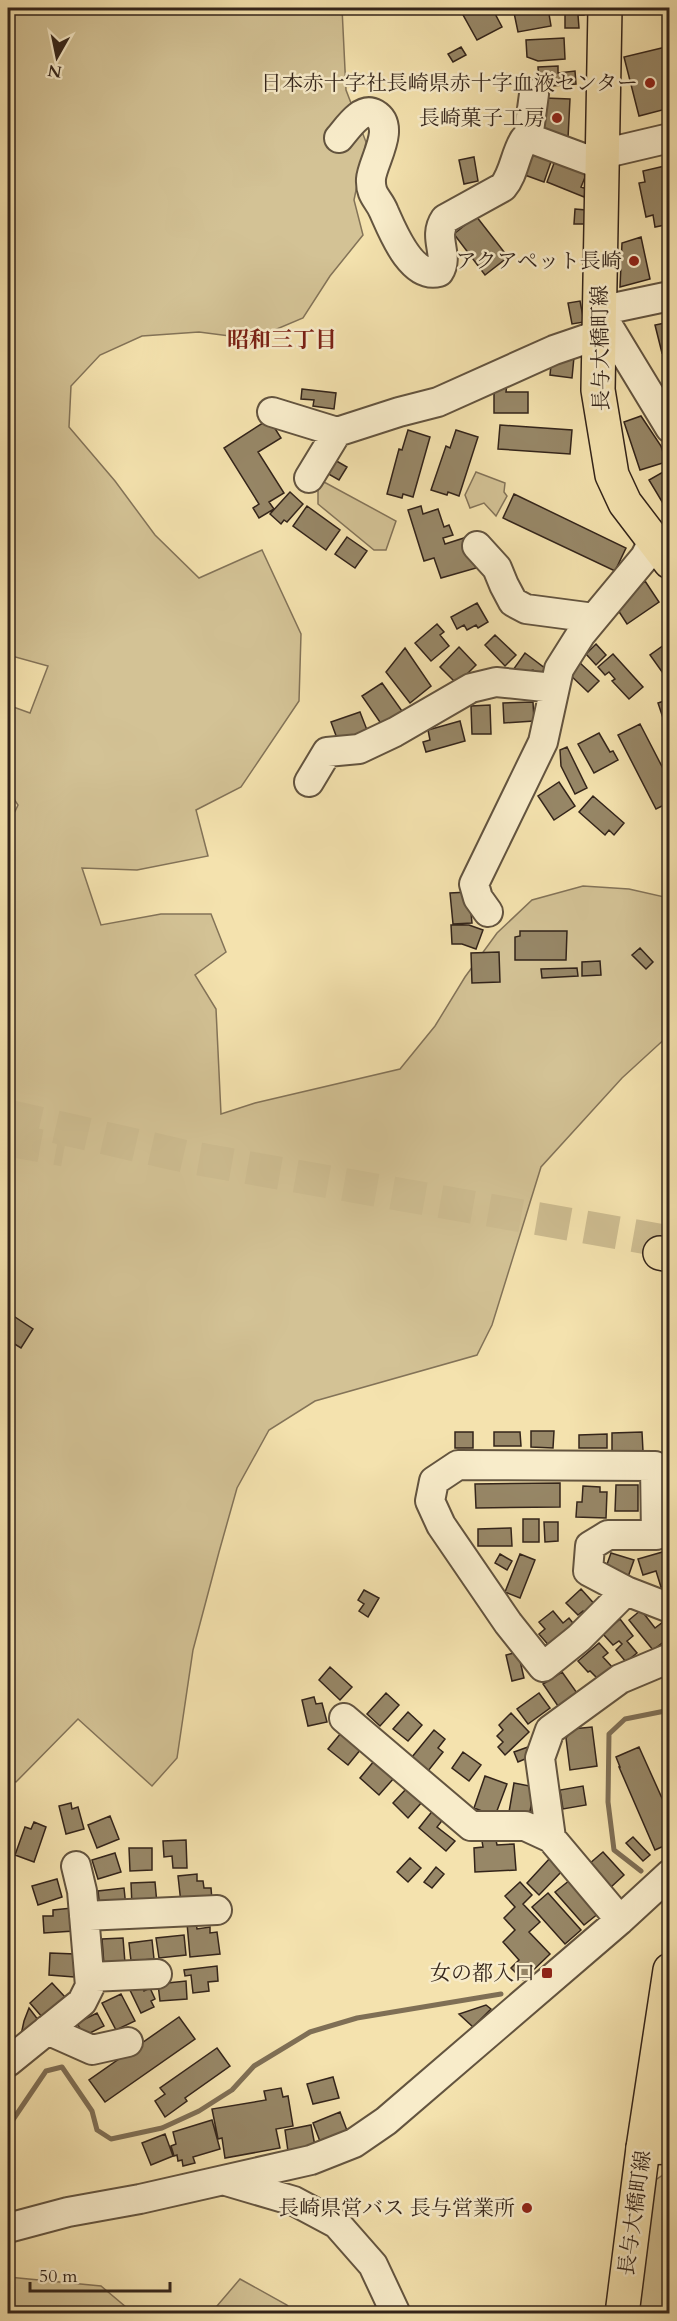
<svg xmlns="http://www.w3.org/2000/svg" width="677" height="2321" viewBox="0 0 677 2321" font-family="Cardo,'Noto Serif JP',serif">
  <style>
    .green { fill: #d3c295; stroke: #837358; stroke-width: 1.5 }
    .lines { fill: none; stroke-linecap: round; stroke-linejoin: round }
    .stream { stroke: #7f6f55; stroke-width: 5 }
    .building { fill: #978767; stroke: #33241a; stroke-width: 1.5 }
    .highway-tunnel { stroke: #cdbc90; stroke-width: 33; stroke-dasharray: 33 16; stroke-linecap: butt }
    .minor-casing { stroke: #63543f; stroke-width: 32 }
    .major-casing { stroke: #33241a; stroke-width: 36 }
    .highway-casing { stroke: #33241a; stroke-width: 36 }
    .minor { stroke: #f8ecca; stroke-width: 28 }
    .major { stroke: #f4e2ae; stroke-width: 33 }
    .highway { stroke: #f4e2ae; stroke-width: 33 }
    .poi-dot { fill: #8f2418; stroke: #f8ecca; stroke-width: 2 }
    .labels { text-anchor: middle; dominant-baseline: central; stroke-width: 5; stroke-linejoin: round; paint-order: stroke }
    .poi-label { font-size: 21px; fill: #33241a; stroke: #f8ecca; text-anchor: end }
    .street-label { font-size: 21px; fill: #33241a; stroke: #f8ecca }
    .neighbourhood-label { font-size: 22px; font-weight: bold; fill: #7a1f14; stroke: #f8ecca }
  </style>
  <rect width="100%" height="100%" fill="#f4e2ae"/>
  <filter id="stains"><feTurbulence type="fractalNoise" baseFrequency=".00333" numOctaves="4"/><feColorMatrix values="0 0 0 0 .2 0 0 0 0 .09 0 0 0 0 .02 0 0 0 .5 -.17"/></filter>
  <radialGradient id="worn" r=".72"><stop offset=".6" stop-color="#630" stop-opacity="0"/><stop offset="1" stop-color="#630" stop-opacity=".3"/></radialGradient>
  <!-- green -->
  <path class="green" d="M8,8H342L346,90L366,142L354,200L363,235L330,276L303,318L253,339L199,332L142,336L100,355L71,386L69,427L115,481L155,535L199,578L262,550L301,634L299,701L241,787L196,810L208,856L137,870L82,868L101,925L161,914H211L226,952L195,975L216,1009L221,1114L255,1103L400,1069L435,1026L465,977L497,933L532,900L583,886L629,889L669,898V1035L622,1078L541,1167L492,1325L477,1355L315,1401L269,1430L237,1488L219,1552L193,1650L177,1758L152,1786L78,1719L16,1782L8,1780V826L18,805L8,790V705L30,713L48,666L8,655Z
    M476,472L505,483L504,492L507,496L496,516L484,503L470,508L465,495Z
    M324,482L396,521L386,550H374L318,504V489Z
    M669,2171V2313L639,2314L643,2263L654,2181Z
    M8,2277L101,2286L133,2313H8Z
    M240,2279L287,2305L294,2313H211Z"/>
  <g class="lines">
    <!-- stream -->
    <path class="stream" d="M641,1871L614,1850L608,1802L609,1734L625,1719L670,1710
      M8,2127L46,2071L62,2067L92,2111L97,2130L111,2139L162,2128L199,2111L232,2090L254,2066L310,2032L357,2018L501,1994"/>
  </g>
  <!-- building -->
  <path class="building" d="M473,8H492L502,27L477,40L462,13Z
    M513,8H548L551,26L518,32Z
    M570,8H583L584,15H578L579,28H565V11H570Z
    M564,38L565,59L538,61L527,57L526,40Z
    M670,46V108L639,116L624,57Z
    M461,47L466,55L453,62L448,54Z
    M558,66V73L575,71L576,84L539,87L538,67Z
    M545,98L570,99L568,138L543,137Z
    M532,148L553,156L544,182L522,174Z
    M474,157L478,181L464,184L459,160Z
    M556,158L588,170L581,187L587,189L584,197L547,182Z
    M669,165L670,224L655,227L653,215L646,217L639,183L645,182L643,171Z
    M575,209L586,210L585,224H574Z
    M476,216L508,257L485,275L454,234Z
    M641,237L650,279L620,287L622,243Z
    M580,301L584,322L572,324L568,303Z
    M670,322V351L662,353L655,325Z
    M552,355L574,357L572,378L550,375Z
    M494,383H507L506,392H528V413H494Z
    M302,389L336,393L334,409L313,406L314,400L301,399Z
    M641,416L661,446L666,462L640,470L624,422Z
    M269,419L281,438L258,452L284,493L269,502L274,509L259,518L253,508L259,504L224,448Z
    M500,425L572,430L570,454L498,449Z
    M408,430L430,437L413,497L403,494L402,498L387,494L399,449L402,450Z
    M456,430L478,437L459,496L448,492L447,495L431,490L446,446L450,448Z
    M333,459L347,467L339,480L325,472Z
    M670,468V515L649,480Z
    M290,492L303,504L287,522L284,520L281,524L270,514Z
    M514,494L626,548L615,571L503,518Z
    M307,506L340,530L326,550L293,526Z
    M421,506L423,514L438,509L444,527L449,525L453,535L443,538L445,544L467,537L476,568L441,578L434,558L424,561L408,510Z
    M347,537L367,551L355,568L335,554Z
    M645,581L659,602L627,624L616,607L627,594Z
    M477,603L488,622L478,628L476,625L467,630L464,625L457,629L451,617Z
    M437,624L444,632L440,635L449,646L431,661L415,643Z
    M495,635L516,655L505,666L485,645Z
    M596,644L606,655L596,665L586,654Z
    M664,645L670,653V673L665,676L650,655Z
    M459,647L476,665L457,684L440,667Z
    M405,648L431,686L410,703L386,672Z
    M525,653L546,669L541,676L533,670L523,673L513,670Z
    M613,654L643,687L629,699L612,681L615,679L609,672L605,675L598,667Z
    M578,661L599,681L588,692L567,672Z
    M382,683L402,711L382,725L362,696Z
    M670,699V720L664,721L658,703Z
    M533,702L534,721L504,723L503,703Z
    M490,705L491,734H472L471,706Z
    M360,712L367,730L338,741L331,722Z
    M460,721L465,741L426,752L423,742L430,740L428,730Z
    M640,724L670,782V802L656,809L618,735Z
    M599,733L610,752L613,751L618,760L594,773L578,744Z
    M567,747L587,788L575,794L561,766L560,750Z
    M559,782L575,806L554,820L538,796Z
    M593,796L624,823L614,835L609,830L605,835L579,812Z
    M469,892L472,923L453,924L450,893Z
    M451,925H469L483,930L476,949L462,944H452Z
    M520,931H567L566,960H515V937L520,936Z
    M640,948L653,962L646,969L632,955Z
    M499,952L500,982L472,983L471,953Z
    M600,961L601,975L582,976V962Z
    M577,968L578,976L542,978L541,969Z
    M12,1315L33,1329L21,1348L8,1340V1322Z
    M531,1431H554L553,1448L531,1447Z
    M455,1432H473V1448H455Z
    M494,1432H520L521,1446H494Z
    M642,1432L643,1451L612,1452V1433Z
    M607,1434V1448H579V1435Z
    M560,1483V1507L476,1508L475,1484Z
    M616,1485H638V1511H615Z
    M583,1486L600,1487V1492H607L606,1518L576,1517L577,1502H582Z
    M523,1519H539V1542H523Z
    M544,1522H558V1541L545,1542Z
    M511,1528L512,1546H478V1529Z
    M666,1551L670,1563V1585L661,1587L656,1571L643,1575L638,1559Z
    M611,1553L634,1560L628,1577L605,1570Z
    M500,1554L512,1561L507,1570L495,1563Z
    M520,1554L535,1560L520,1598L505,1592Z
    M581,1589L598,1608L588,1617L583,1611L578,1615L566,1603Z
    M364,1590L379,1598L368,1617L359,1611L364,1604L358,1600Z
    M641,1610L655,1628L667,1619L670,1621V1637L653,1650L629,1620Z
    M553,1611L563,1623L569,1618L576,1627L551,1648L539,1634L545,1629L539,1622Z
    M620,1619L633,1636L627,1641L637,1653L626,1662L616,1650L622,1644L619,1641L613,1645L603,1634Z
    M599,1643L608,1653L603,1657L613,1668L599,1680L590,1671L588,1672L578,1661Z
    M518,1652L524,1678L512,1681L506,1655Z
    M330,1667L352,1687L340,1700L319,1680Z
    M562,1672L577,1693L558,1706L543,1684Z
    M386,1693L399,1705L380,1726L367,1714Z
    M539,1693L550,1708L528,1724L517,1709Z
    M314,1697L316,1704L322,1703L327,1722L308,1726L302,1700Z
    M408,1712L422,1725L408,1741L393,1729Z
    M511,1713L529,1732L505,1755L498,1747L503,1742L497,1736L503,1730L499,1725Z
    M592,1727L597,1766L570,1770L566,1738L572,1729Z
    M434,1730L445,1739L438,1748L443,1752L428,1771L412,1757Z
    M341,1733L361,1749L348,1765L328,1749Z
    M528,1747L532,1756L518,1762L514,1752Z
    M639,1747L670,1816V1834L663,1837L666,1845L655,1850L619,1767H620L616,1757Z
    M463,1752L481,1765L469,1781L452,1768Z
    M374,1761L394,1778L379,1795L360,1778Z
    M485,1776L507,1784L495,1816L474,1808Z
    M514,1783L535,1787L529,1816L509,1812Z
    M583,1786L586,1805L563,1809L560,1790Z
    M407,1788L422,1802L408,1818L393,1803Z
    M71,1803L72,1809L78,1807L84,1829L66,1834L59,1806Z
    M434,1809L444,1818L437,1827L455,1841L446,1851L419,1828Z
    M110,1816L119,1839L97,1848L88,1825Z
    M34,1822L46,1827L34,1862L15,1855L25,1827L31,1829Z
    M633,1837L650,1855L643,1861L626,1843Z
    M186,1840L187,1868H173L172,1856L164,1857L163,1841Z
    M496,1840L497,1845L514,1844L516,1870L475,1872L474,1848L483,1847L482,1841Z
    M129,1848H152V1870L130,1871Z
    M603,1852L624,1875L610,1888L589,1864Z
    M115,1853L121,1872L98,1879L92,1860Z
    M410,1858L421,1868L408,1882L397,1872Z
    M550,1858L563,1870L539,1895L527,1883Z
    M436,1867L444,1874L432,1888L424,1882Z
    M197,1874V1881H203L204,1888H211L212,1900L181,1903L178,1876Z
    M57,1879L62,1897L38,1905L32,1886Z
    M570,1880L599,1913L584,1925L555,1892Z
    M155,1882L157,1904L132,1906L131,1883Z
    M520,1882L532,1895L523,1904L540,1922L529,1932L550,1954L523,1980L511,1968L519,1960L503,1942L515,1930L504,1918L515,1907L505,1896Z
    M124,1888L126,1907L100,1909L98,1891Z
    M548,1893L581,1930L565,1944L532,1907Z
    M72,1908L74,1931L44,1933L43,1916H53V1910Z
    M196,1922L197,1929L210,1927V1933L217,1932L220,1954L190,1957L187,1923Z
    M184,1935L186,1955L159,1958L156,1938Z
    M123,1938L125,1963L104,1965L102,1939Z
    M152,1940L154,1959L131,1961L129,1943Z
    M50,1953L75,1954L74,1977L49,1975Z
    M217,1966L218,1981L208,1982L209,1991L193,1993L191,1975L185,1976L184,1970Z
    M186,1981L187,1999L160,2001L158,1984Z
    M141,1982L144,1991L150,1988L155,1999L151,2001L154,2007L141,2013L129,1988Z
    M52,1983L65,1997L42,2017L30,2003Z
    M121,1994L135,2021L116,2030L102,2003Z
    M486,2005L491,2009L473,2027L459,2014Z
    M29,2008L39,2021L21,2035L24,2021Z
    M97,2013L104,2026L84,2036L77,2023Z
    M179,2017L195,2039L105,2102L89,2080Z
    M217,2048L230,2066L185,2098L187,2101L165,2117L155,2101L165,2094L160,2088Z
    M333,2077L339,2098L313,2104L307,2084Z
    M281,2088L283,2097L288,2096L293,2126L276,2129L280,2148L225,2158L222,2138L218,2139L212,2109L266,2100L264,2091Z
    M340,2112L348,2133L321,2144L313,2123Z
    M212,2120L220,2149L193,2157L195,2163L183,2166L182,2160L178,2161L177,2155L174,2156L171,2146L176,2144L173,2132Z
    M311,2125L315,2146L288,2151L285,2130Z
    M165,2134L173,2156L151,2165L142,2143Z"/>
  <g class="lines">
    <!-- highway-tunnel -->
    <path class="highway-tunnel" d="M8,1116L188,1157L664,1241
      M8,1140L64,1150"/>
    <!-- minor casing -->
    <g class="minor-casing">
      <path id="minor" d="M339,138C347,129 361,106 375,114C397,127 372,162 371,179C370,196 379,199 384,212C393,232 411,279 439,272C450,255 432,238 445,219L503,187C514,174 515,154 524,140L532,139L602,165
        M528,139L534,94
        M602,154L670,138
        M670,296L599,311L670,428
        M272,412L337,432L399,412L438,402L554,350L598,335
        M309,478L337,432
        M477,546L497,568L504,585L513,602L526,609L594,618
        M309,782L327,752L359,749L395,732L471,688L496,682L554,688
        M488,912L478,898L474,884L543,742L559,669L581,634L645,557L653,541L670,537
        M458,1465L655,1466L656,1535H608L590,1546L588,1571L626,1591L579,1638L543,1667L508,1623L441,1525L430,1501L434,1481Z
        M626,1591L670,1608
        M344,1718L471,1826H525L551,1838L620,1920
        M551,1838L540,1758L550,1730L620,1679L670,1658
        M84,1916L217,1910
        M90,1977L157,1974
        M47,2030L92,2050L128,2042
        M8,2062L82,2002L90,1986L82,1891L76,1866
        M226,2181L294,2201L337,2224L373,2265L396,2314
        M8,2228L68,2212L140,2199L311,2160L354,2143L386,2121L620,1920L670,1874"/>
    </g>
    <!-- major casing -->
    <g class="major-casing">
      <path id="major" d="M605,8L598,390L612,475L625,503L670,562
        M622,2314L643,2148L670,1970"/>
    </g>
    <!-- highway casing -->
    <g class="highway-casing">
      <path id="highway" d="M660,1253L670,1255
        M643,2148L670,2147"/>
    </g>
    <!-- minor -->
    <use href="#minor" class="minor"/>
    <!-- major -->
    <use href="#major" class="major"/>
    <!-- highway -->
    <use href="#highway" class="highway"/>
  </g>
  <!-- markers -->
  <g class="poi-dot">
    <circle cx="650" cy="83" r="6"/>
    <circle cx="557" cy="118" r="6"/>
    <circle cx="634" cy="261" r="6"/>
    <rect x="541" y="1967" width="12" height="12" rx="3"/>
    <circle cx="527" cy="2208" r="6"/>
  </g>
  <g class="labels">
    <!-- poi labels -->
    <g class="poi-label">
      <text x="638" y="83">日本赤十字社長崎県赤十字血液センター</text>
      <text x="545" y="118">長崎菓子工房</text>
      <text x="622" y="261">アクアペット長崎</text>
      <text x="535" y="1973">女の都入口</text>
      <text x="515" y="2208">長崎県営バス 長与営業所</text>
    </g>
    <!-- street labels -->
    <g class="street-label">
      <text transform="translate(601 348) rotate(-91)">長与大橋町線</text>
      <text transform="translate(635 2213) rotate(-82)">長与大橋町線</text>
    </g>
    <!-- neighbourhood labels -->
    <g class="neighbourhood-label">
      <text x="282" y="340">昭和三丁目</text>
    </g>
  </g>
  <!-- margin -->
  <rect width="677" height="2321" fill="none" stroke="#f4e2ae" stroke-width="30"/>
  <rect x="9" y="9" width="659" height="2303" fill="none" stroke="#33241a" stroke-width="3"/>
  <rect x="15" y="15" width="647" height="2291" fill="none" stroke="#33241a" stroke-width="1.5"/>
  <!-- north arrow -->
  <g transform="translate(57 57) rotate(189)" stroke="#f8ecca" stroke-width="4.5" paint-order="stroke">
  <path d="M0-4.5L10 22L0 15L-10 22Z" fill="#33241a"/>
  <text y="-9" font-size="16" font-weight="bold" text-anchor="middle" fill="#33241a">N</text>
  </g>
  <!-- scale -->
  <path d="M30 2282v9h140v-9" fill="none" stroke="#33241a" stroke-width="3"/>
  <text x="39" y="2282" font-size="18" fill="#33241a" stroke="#f8ecca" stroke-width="4.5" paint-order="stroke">50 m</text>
  <rect width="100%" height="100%" filter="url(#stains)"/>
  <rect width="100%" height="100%" fill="url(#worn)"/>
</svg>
